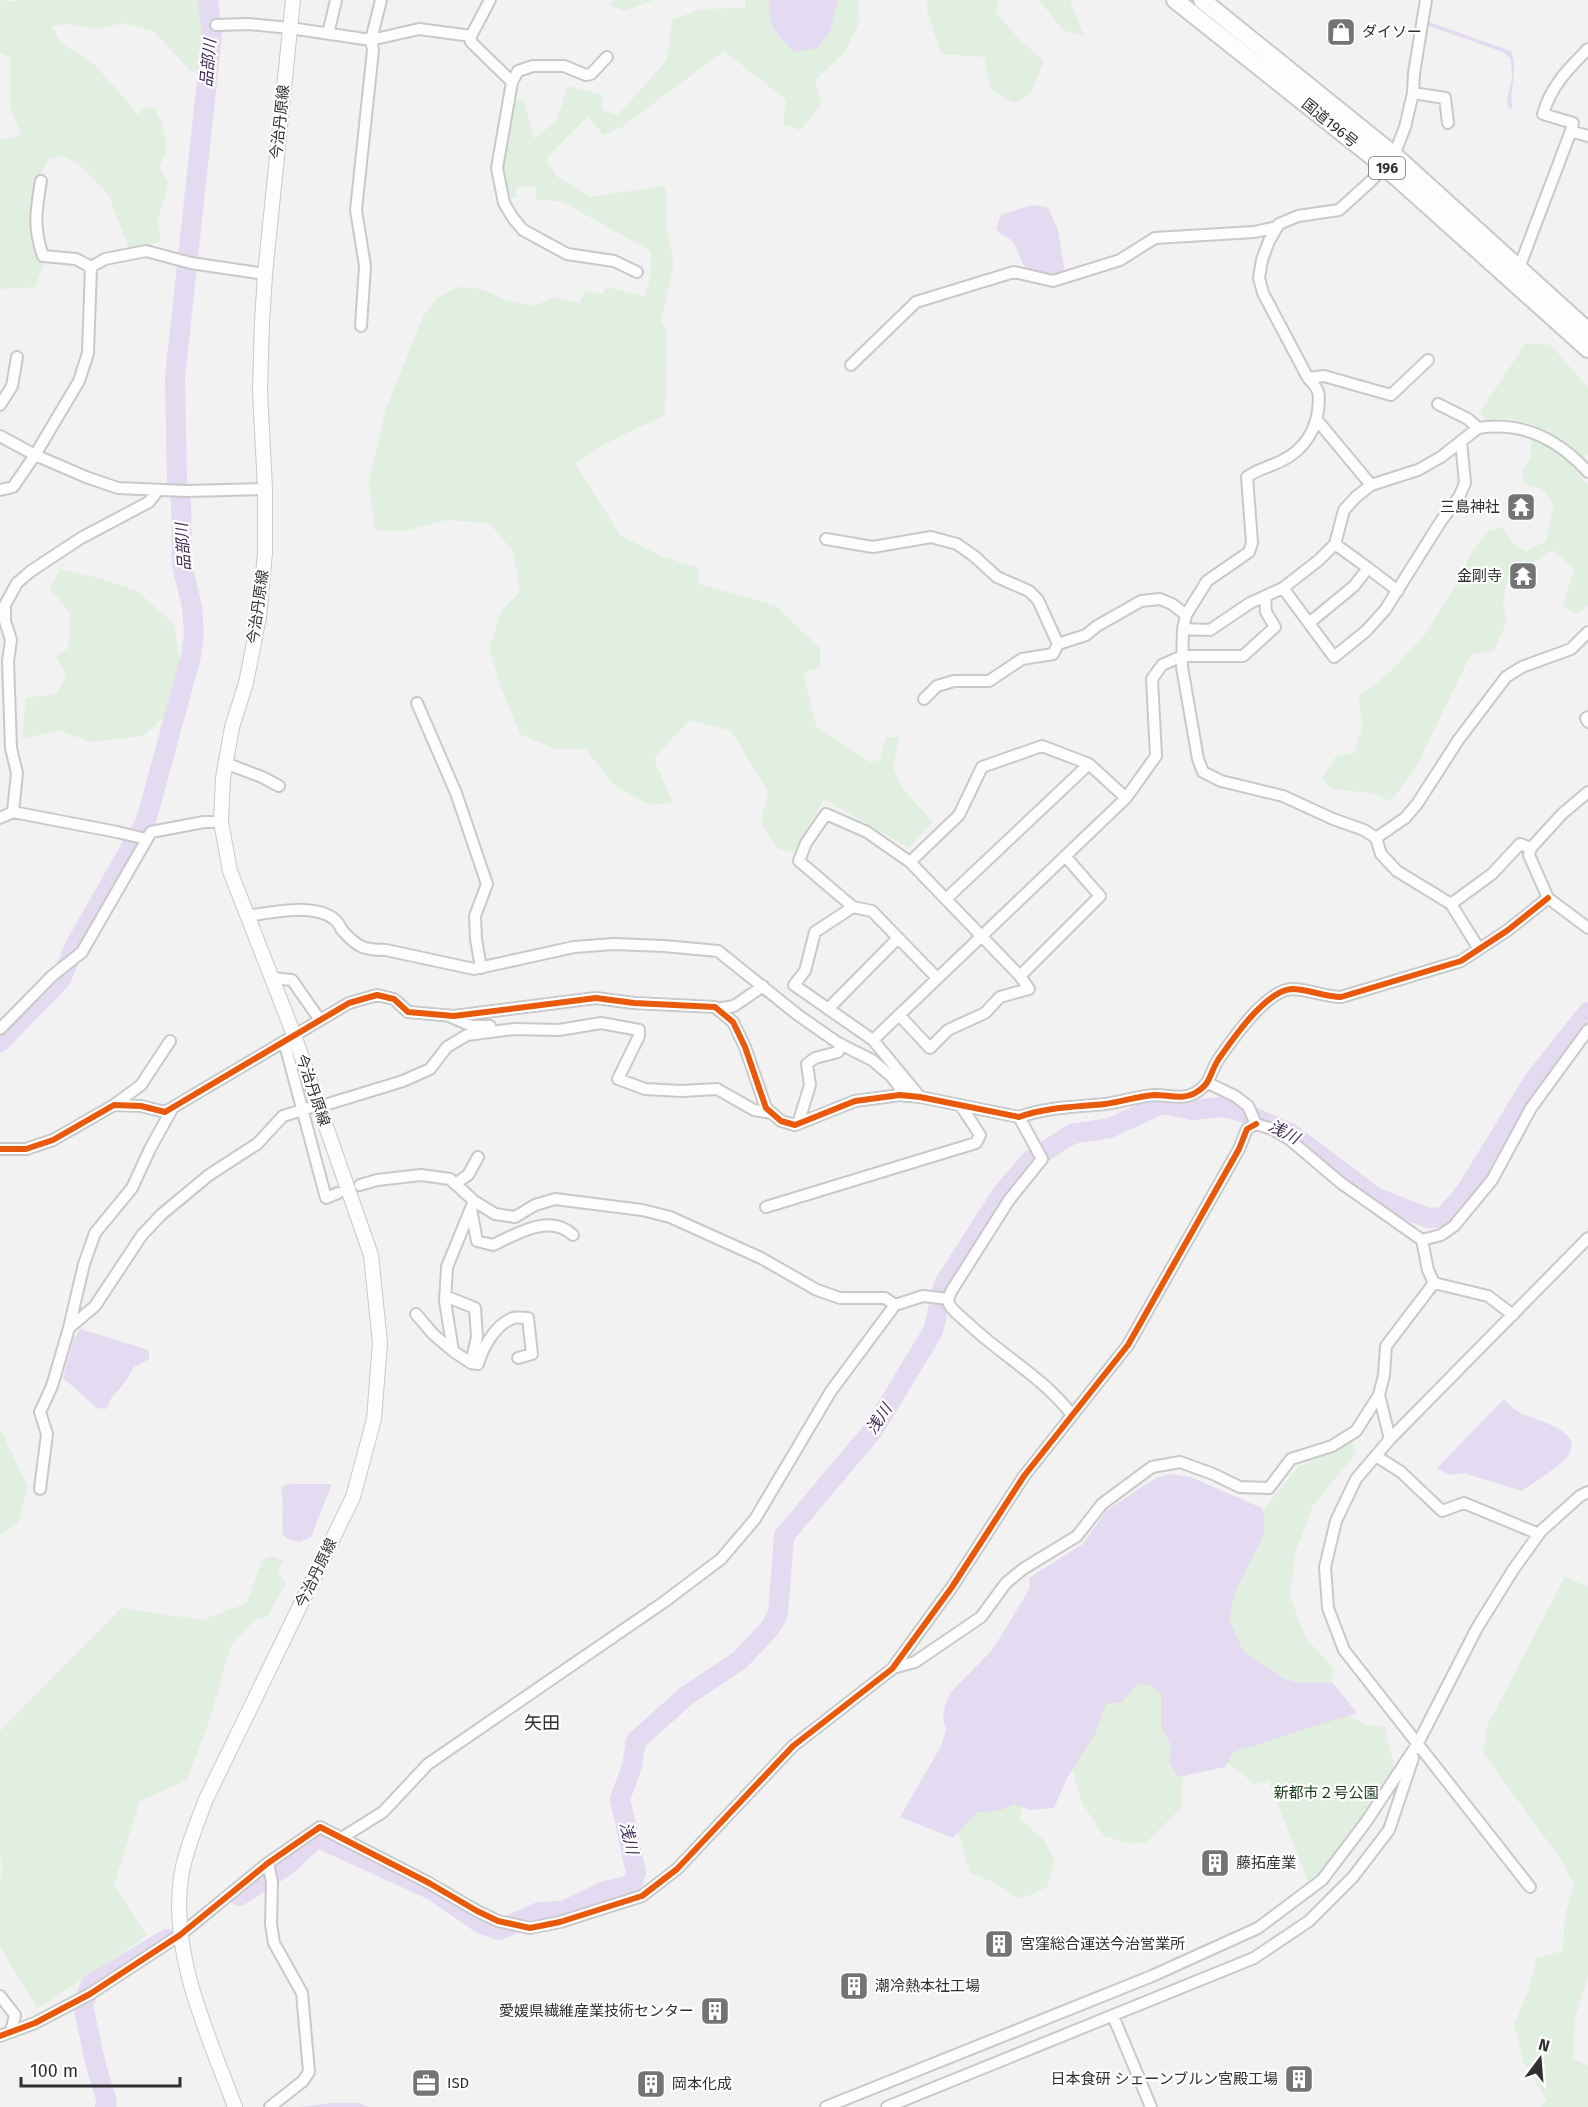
<svg xmlns="http://www.w3.org/2000/svg" width="1588" height="2107" viewBox="0 0 1588 2107" font-family="'Fira Sans','Noto Sans JP',sans-serif">
  <style>
    .green { fill: #e0efdf }
    .water { fill: #e4daf1 }
    .lines { fill: none; stroke-linecap: round; stroke-linejoin: round }
    .river { stroke: #e4daf1; stroke-width: 20 }
    .minor-casing { stroke: #c8c9c8; stroke-width: 14 }
    .major-casing { stroke: #c8c9c8; stroke-width: 16 }
    .highway-casing { stroke: #c8c9c8; stroke-width: 20 }
    .minor { stroke: #fdfdfd; stroke-width: 10 }
    .major { stroke: #fdfdfd; stroke-width: 14 }
    .highway { stroke: #fdfdfd; stroke-width: 16 }
    .cycleway-casing { stroke: #fff; stroke-width: 10 }
    .cycleway { stroke: #e8590c; stroke-width: 6 }
    .labels { text-anchor: middle; dominant-baseline: central; stroke-width: 4.5; stroke-linejoin: round; paint-order: stroke }
    .shield { fill: #fff; stroke: #6d6e6d; stroke-width: 1.5 }
    .shield-label { font-size: 14px; font-weight: bold; fill: #2f302f }
    .poi-label { font-size: 15px; fill: #2f302f; stroke: #fff; text-anchor: start }
    .street-label { font-size: 15px; fill: #2f302f; stroke: #fff }
    .park-label { font-size: 15px; fill: #163d17; stroke: #fff }
    .water-label { font-size: 16px; font-style: italic; fill: #402b57; stroke: #fff }
    .quarter-label { font-size: 18px; fill: #2f302f; stroke: #fff }
  </style>
  <rect width="100%" height="100%" fill="#f1f2f1"/>
  <!-- green -->
  <path class="green" d="M0,0L14,2L17,0H200L208,34L203,72L191,71L153,31L124,23L95,29L66,24L51,26L61,43L95,65L127,101L136,115L146,107L155,109L162,124L167,148L159,168L169,182L158,219L161,241L148,246L129,248L108,194L79,164L63,156L48,159L40,175L30,210L49,252L35,287L0,289V140L21,135L10,105V57L0,53Z
    M613,0H654L624,11L610,5Z
    M745,0H858L860,20L845,52L815,80L821,105L800,130L783,124L786,100L724,51L622,127L603,135L588,116L546,159L556,176L591,197L663,186L667,193L666,226L674,263L661,321L667,333L665,415L605,444L575,463L620,535L664,557L699,568V584L774,605L820,648V667L803,673L816,726L870,762L880,760L886,737H900L893,766L902,788L933,822L909,848L824,799L793,853L777,848L761,822L768,792L731,731L689,720L654,759L673,803L651,805L616,787L585,749H555L520,734L501,687L489,649L501,611L520,591L513,551L489,523L447,520L405,531H375L369,481L386,409L423,317L436,298L459,287L481,289L506,300L535,306L554,297L579,303L585,291L603,294L607,287L645,297L651,275V251L561,201L536,200V187L516,186L517,197L509,199L502,168L515,99L524,101L534,139L557,120L568,86L603,95L602,110L618,115L667,60L672,20L701,9L745,8Z
    M928,0H999L995,12L1021,41L1044,61L1031,93L1014,103L991,90L984,57L941,54L926,7Z
    M1039,0H1070L1084,36L1063,30Z
    M1526,343L1551,345L1588,388V454L1571,466L1588,486V605L1576,614L1563,605L1574,570L1553,550L1508,577L1503,604L1507,620L1494,651L1471,654L1414,771L1391,801L1370,793L1333,789L1322,779L1336,756L1355,753L1362,727L1359,696L1388,674L1426,633L1451,594L1471,553L1488,532L1502,527L1511,541L1525,552L1546,541L1554,504L1543,490L1524,483L1523,470L1531,456L1533,424L1505,418L1484,420L1480,412Z
    M60,569L98,578L137,591L174,624L180,663L168,714L143,736L91,742L59,730L22,739L26,698L55,694L67,676L56,656L68,648L71,614L50,589Z
    M0,1428L28,1487L18,1523L0,1534Z
    M1352,1443L1357,1452L1312,1507L1294,1557L1290,1597L1306,1638L1333,1668L1328,1699C1345,1711 1362,1730 1384,1726L1397,1777L1330,1870L1310,1885L1270,1785L1271,1780L1255,1784L1209,1749L1184,1756L1181,1808L1147,1842L1132,1844L1104,1836L1082,1803L1068,1754L1026,1793L1019,1819L1042,1838L1055,1859L1047,1887L1021,1899L993,1882L970,1873L953,1814L1207,1617L1238,1541L1298,1467Z
    M272,1556L283,1561L277,1573L286,1583L267,1617L255,1620L231,1645L210,1718L187,1780L140,1801L114,1885L147,1936L38,2009L0,1947V1880L3,1869L0,1857V1731L121,1608L202,1620L247,1603L262,1560Z
    M1565,1577L1588,1587V1976L1575,2019L1573,2058L1588,2066V2107H1540L1547,2100L1524,2063L1514,2025L1529,1990L1537,1958L1563,1951L1565,1914L1574,1885L1560,1858L1483,1753L1487,1726Z"/>
  <!-- water -->
  <path class="water" d="M769,0H838L830,32L817,48L795,52C776,34 768,27 769,0Z
    M1426,21L1511,51C1520,74 1507,89 1513,109L1508,108L1507,100L1512,78L1511,59L1503,52L1426,25Z
    M1032,205L1047,207L1058,229L1065,273C1052,278 1038,281 1026,268C1020,261 1019,250 1013,243C1009,236 1000,236 996,228L1001,215Z
    M80,1329L149,1350V1359L134,1367L123,1385L112,1397L106,1409L97,1408L63,1378L73,1340Z
    M1504,1399C1508,1403 1512,1408 1517,1411C1533,1421 1588,1429 1567,1457C1562,1465 1531,1484 1522,1491L1464,1473L1449,1475L1437,1468Z
    M1171,1474L1190,1477L1262,1508L1265,1518L1263,1537L1235,1592L1229,1619L1243,1651L1283,1678L1298,1683H1333L1357,1713L1233,1752L1225,1767L1178,1777L1169,1762L1171,1745L1161,1727V1694L1150,1685L1137,1684L1122,1702L1106,1704L1095,1734L1067,1778L1054,1808L1029,1810L1015,1804L998,1811L977,1812L953,1838L900,1817L941,1746L946,1730L943,1718L945,1705L952,1691L993,1649L1030,1588L1029,1578L1083,1544L1106,1511L1156,1478Z
    M289,1484H332L311,1537L299,1542L288,1539L283,1535C281,1518 284,1503 281,1487Z
    M331,2103H359L369,2107H300Z"/>
  <g class="lines">
    <!-- river -->
    <path class="river" d="M0,1042L61,979L75,946L146,821L191,656L194,633L192,607L182,565L181,502L177,481L175,377L212,35L208,0
      M239,1896L286,1866L313,1841L320,1839L434,1891L480,1923L499,1930L539,1912L563,1911L605,1891L632,1885L636,1872L620,1799L632,1766L636,1741L686,1696L740,1660L770,1628L778,1614L784,1536L874,1429L933,1331L944,1284L1003,1192L1031,1160L1072,1134L1110,1128L1162,1104L1193,1110L1220,1107L1237,1110L1290,1133L1375,1197L1428,1218L1444,1217L1467,1190L1534,1080L1588,1012
      M105,2107L107,2102L96,2066L83,2005L91,1984L167,1939"/>
    <!-- minor casing -->
    <g class="minor-casing">
      <path id="minor" d="M490,0L471,36V42L512,82L497,168L504,203L513,218L523,230L567,254L614,261L637,272
        M1426,0L1414,73L1413,93L1405,127L1394,155L1371,181L1339,210L1298,216L1279,224L1269,241L1262,260L1259,278L1263,293L1308,378C1320,390 1320,394 1318,411C1314,438 1297,456 1272,465C1263,469 1255,471 1247,477L1252,543L1249,552L1207,581L1186,615L1183,629L1182,667L1198,759L1203,772L1221,781L1283,796L1333,819L1364,830L1376,838L1381,854L1397,871L1451,904L1479,949
        M216,25L248,24L290,28L371,40L419,29L471,36
        M328,34L336,0
        M1588,49C1568,69 1551,86 1543,114L1573,123L1571,131L1588,136
        M512,82L518,71L533,66H564L586,75L591,74L607,57
        M1413,93L1445,98L1448,123
        M41,181C36,210 33,228 43,256L76,259L91,267
        M1519,268L1571,131
        M265,274L191,263L146,251L105,259L91,267L88,353L79,381L35,455L86,477L118,488L186,491L265,489
        M361,326L365,266L356,210L373,50L371,40L381,0
        M851,365L916,302L1014,272L1053,281L1120,260L1155,238L1254,232L1277,227
        M1308,378L1324,376L1391,395L1428,360
        M0,405L12,386L17,357
        M1317,420L1371,485
        M1478,428C1523,421 1558,439 1588,472
        M0,436L35,455L13,487L0,490
        M826,539L873,547L931,537L957,544L974,556L997,577L1029,591L1038,600L1058,644
        M1335,544L1368,568
        M1283,588L1334,657L1366,631L1385,610L1441,521L1459,497L1465,483L1461,441
        M1309,623L1354,586L1368,568L1398,591
        M1183,629L1210,630L1250,603L1283,588L1319,560L1335,544L1344,510L1356,497L1371,485L1418,470L1441,457L1478,428L1468,419L1438,404
        M924,699L937,686L954,681H989L1022,659L1053,654L1058,644L1086,635L1097,626L1141,601L1160,599L1172,604L1186,615
        M417,703L456,793L487,884L475,916L476,939L481,968
        M1588,717L1586,718L1588,722
        M225,763L262,777L279,786
        M1089,764L1126,798
        M1588,792L1562,814L1531,848L1529,855L1548,898L1588,928
        M13,812L17,773L11,748L8,661L11,640L5,621V605L17,583L31,571L81,538L149,502L158,490
        M0,818L13,812L117,832L146,839
        M1376,838L1405,818L1417,804L1459,739L1506,677L1522,667L1571,649L1588,632
        M910,862L959,815L982,767L1042,746L1089,764L946,899
        M1451,904L1492,874L1520,844L1531,848
        M853,907L815,932L805,971L794,985L873,1040L920,1097
        M248,916C271,912 314,903 334,919C337,921 340,926 342,930C357,947 363,950 386,950L474,969L574,947L614,944L664,946L718,951L798,1015L838,1043L872,1060L892,1077L906,1096
        M272,978L292,980L320,1020
        M937,978L872,911L853,907L799,861L806,843L826,814L867,832L910,862L1020,976L1100,896L1065,856
        M717,1009L734,1006L763,986
        M828,1009L898,938
        M899,1015L930,1048L948,1030L985,1013L1000,997L1029,989L1020,976
        M451,1017L472,1026H490
        M0,1029L52,976L82,952L151,832L204,822H221
        M873,1040L1126,798L1156,756L1152,679L1162,665L1182,656H1243L1275,627L1266,612L1265,596
        M284,1041L326,1198L338,1193
        M1208,1083L1235,1096L1248,1106L1256,1124L1272,1129L1289,1139L1341,1183L1422,1240L1428,1270L1434,1283L1488,1296L1513,1315
        M328,1104L403,1081L430,1069L447,1047L467,1035L514,1029L559,1030L601,1023L639,1030V1036L618,1079L645,1089L682,1091L717,1089L754,1110L772,1113
        M114,1105L141,1085L170,1041
        M1019,1117L1042,1159L1009,1200L952,1290C949,1296 946,1301 951,1307C956,1314 965,1320 971,1326C1004,1357 1044,1378 1072,1415
        M798,1124L810,1085L807,1064L815,1058L838,1052L841,1044
        M0,1149H26L53,1140L114,1105L141,1106L165,1112L349,1003L377,995L394,999L408,1012L454,1016L596,998L634,1003L715,1007L733,1022L745,1047L766,1108L781,1121L795,1125L855,1101L900,1095L920,1097L1019,1117C1046,1107 1077,1107 1105,1104C1121,1102 1138,1096 1155,1095C1168,1095 1183,1100 1195,1093C1212,1083 1209,1074 1218,1060C1232,1040 1266,990 1292,989C1308,989 1325,997 1341,997L1461,961L1508,930L1548,898
        M455,1184L468,1175L478,1157
        M360,1185L377,1180L421,1175L450,1179L474,1201L495,1214L515,1217L535,1205L555,1199L642,1210L670,1217L761,1258L817,1290L840,1298H885L895,1305
        M474,1201L447,1267L445,1301L453,1351L471,1363L478,1364C483,1347 495,1325 513,1318C517,1317 523,1318 528,1318L532,1354L518,1358
        M766,1207L976,1143L980,1135L961,1106
        M471,1209L477,1241L493,1245C516,1234 550,1213 573,1235
        M1422,1240L1441,1235L1454,1226L1492,1180L1531,1108L1588,1030
        M445,1296L475,1308L477,1337L471,1363
        M416,1314L433,1334L453,1351
        M69,1328L84,1264L95,1233L132,1188L150,1149L172,1109
        M1379,1395L1390,1439
        M1376,1456L1401,1472L1442,1511L1464,1503L1539,1534
        M40,1489L47,1434L40,1412L52,1386L69,1328L95,1306L142,1235L162,1214L209,1175L257,1144L283,1116L309,1108
        M893,1668L915,1662L981,1617L1006,1583L1023,1569L1077,1536L1102,1504L1152,1467L1180,1462L1213,1474L1240,1487L1269,1488L1291,1459L1332,1446L1356,1431L1379,1395L1384,1375L1386,1346L1434,1283
        M343,1837L383,1812L428,1764L664,1602L721,1559L755,1519L831,1391L895,1305L923,1296L948,1299
        M268,1863L272,1882L271,1924L274,1943L302,1993L309,2072L303,2081L270,2107
        M1530,1887L1344,1650L1328,1608L1325,1567L1336,1521L1356,1479L1390,1439L1588,1238
        M0,1996L15,2015L11,2032
        M1113,2016L1151,2107
        M0,2036L35,2023L90,1994L180,1935L268,1863L320,1827L429,1883L477,1911L498,1921L530,1928L560,1922L642,1896L677,1869L793,1746L892,1669L952,1587L1024,1476L1128,1345L1239,1149L1247,1129L1256,1124
        M826,2107L1152,1976L1258,1928L1322,1880L1366,1822L1418,1743L1477,1628L1513,1570L1541,1531L1580,1496L1588,1492
        M887,2107L1254,1958L1309,1921L1353,1877L1389,1830L1413,1758"/>
    </g>
    <!-- major casing -->
    <g class="major-casing">
      <path id="major" d="M235,2107C208,2034 170,1957 181,1877C185,1851 197,1824 206,1799L353,1497L374,1419L380,1343L371,1255L294,1035L230,871L221,822L223,778L232,727L246,683L259,617L265,553V489L260,391L262,322L265,274L293,0"/>
    </g>
    <!-- highway casing -->
    <g class="highway-casing">
      <path id="highway" d="M1175,0L1384,166L1588,349
        M1202,0L1394,155L1588,331"/>
    </g>
    <!-- minor -->
    <use href="#minor" class="minor"/>
    <!-- major -->
    <use href="#major" class="major"/>
    <!-- highway -->
    <use href="#highway" class="highway"/>
    <!-- cycleway casing -->
    <g class="cycleway-casing">
      <path id="cycleway" d="M0,1149H26L53,1140L114,1105L141,1106L165,1112L349,1003L377,995L394,999L408,1012L454,1016L596,998L634,1003L715,1007L733,1022L745,1047L766,1108L781,1121L795,1125L855,1101L900,1095L920,1097L1019,1117C1046,1107 1077,1107 1105,1104C1121,1102 1138,1096 1155,1095C1168,1095 1183,1100 1195,1093C1212,1083 1209,1074 1218,1060C1232,1040 1266,990 1292,989C1308,989 1325,997 1341,997L1461,961L1508,930L1548,898
        M0,2036L35,2023L90,1994L180,1935L268,1863L320,1827L429,1883L477,1911L498,1921L530,1928L560,1922L642,1896L677,1869L793,1746L892,1669L952,1587L1024,1476L1128,1345L1239,1149L1247,1129L1256,1124"/>
    </g>
    <!-- cycleway -->
    <use href="#cycleway" class="cycleway"/>
  </g>
  <!-- icons -->
  <defs>
    <g id="shop-square" transform="scale(1.5)"><rect x="-9" y="-9" width="18" height="18" rx="4" fill="#737473" stroke="#fff"/><path d="M-5-2.5h2.3a2.7 3.5 0 0 1 5.4 0H5L5.5 6h-11ZM-1.5-2.5h3a1.5 2.3 0 0 0-3 0Z" fill="#fff"/></g>
    <g id="temple-square" transform="scale(1.5)"><rect x="-9" y="-9" width="18" height="18" rx="4" fill="#737473" stroke="#fff"/><path d="M0-6L5-2H3V0L6.5 2.5H4V6H1.5V3h-3V6H-4V2.5H-6.5L-3 0V-2H-5Z" fill="#fff"/></g>
    <g id="building-square" transform="scale(1.5)"><rect x="-9" y="-9" width="18" height="18" rx="4" fill="#737473" stroke="#fff"/><path d="M-4-6H4V6H1V3H-1V6H-4ZM-2.5-4.3h1.7v1.8h-1.7ZM.8-4.3h1.7v1.8H.8ZM-2.5-1h1.7V.8h-1.7ZM.8-1h1.7V.8H.8Z" fill="#fff"/></g>
    <g id="office-square" transform="scale(1.5)"><rect x="-9" y="-9" width="18" height="18" rx="4" fill="#737473" stroke="#fff"/><path d="M-6-3h4V-5.5h4V-3h4V5H-6ZM-1-4.5V-3h2v-1.5ZM-6 0V1H6V0Z" fill="#fff"/></g>
  </defs>
  <g fill-rule="evenodd">
    <use href="#shop-square" x="1341" y="32"/>
    <use href="#temple-square" x="1521" y="507"/>
    <use href="#temple-square" x="1523" y="576"/>
    <use href="#building-square" x="1215" y="1863"/>
    <use href="#building-square" x="999" y="1944"/>
    <use href="#building-square" x="854" y="1986"/>
    <use href="#building-square" x="715" y="2011"/>
    <use href="#building-square" x="1299" y="2079"/>
    <use href="#office-square" x="426" y="2083"/>
    <use href="#building-square" x="651" y="2084"/>
  </g>
  <g class="labels">
    <!-- shield labels -->
    <rect class="shield" x="1369" y="157" width="36" height="22" rx="4.5"/>
    <g class="shield-label">
      <text x="1387" y="168">196</text>
    </g>
    <!-- poi labels -->
    <g class="poi-label">
      <text x="1362" y="32">ダイソー</text>
      <text x="1500" y="507" text-anchor="end">三島神社</text>
      <text x="1502" y="576" text-anchor="end">金剛寺</text>
      <text x="1236" y="1863">藤拓産業</text>
      <text x="1020" y="1944">宮窪総合運送今治営業所</text>
      <text x="875" y="1986">潮冷熱本社工場</text>
      <text x="694" y="2011" text-anchor="end">愛媛県繊維産業技術センター</text>
      <text x="1278" y="2079" text-anchor="end">日本食研 シェーンブルン宮殿工場</text>
      <text x="447" y="2083">ISD</text>
      <text x="672" y="2084">岡本化成</text>
    </g>
    <!-- street labels -->
    <g class="street-label">
      <text transform="translate(280 122) rotate(-84)">今治丹原線</text>
      <text transform="translate(1330 123) rotate(39)">国道196号</text>
      <text transform="translate(258 607) rotate(-82)">今治丹原線</text>
      <text transform="translate(313 1090) rotate(71)">今治丹原線</text>
      <text transform="translate(316 1573) rotate(-64)">今治丹原線</text>
    </g>
    <!-- park labels -->
    <g class="park-label">
      <text x="1326" y="1793">新都市２号公園</text>
    </g>
    <!-- water labels -->
    <g class="water-label">
      <text transform="translate(208 63) rotate(-85)">品部川</text>
      <text transform="translate(183 547) rotate(-94)">品部川</text>
      <text transform="translate(1284 1132) rotate(28)">浅川</text>
      <text transform="translate(879 1419) rotate(-56)">浅川</text>
      <text transform="translate(629 1838) rotate(77)">浅川</text>
    </g>
    <!-- quarter labels -->
    <g class="quarter-label">
      <text x="542" y="1723">矢田</text>
    </g>
  </g>
  <!-- north arrow -->
  <g transform="translate(1540 2059) rotate(16)" stroke="#ffffff" stroke-width="4.5" paint-order="stroke">
  <path d="M0-4.5L10 22L0 15L-10 22Z" fill="#2f302f"/>
  <text y="-9" font-size="16" font-weight="bold" text-anchor="middle" fill="#2f302f">N</text>
  </g>
  <!-- scale -->
  <path d="M21 2077v9h159v-9" fill="none" stroke="#2f302f" stroke-width="3"/>
  <text x="30" y="2077" font-size="18" fill="#2f302f" stroke="#ffffff" stroke-width="4.5" paint-order="stroke">100 m</text>
</svg>
